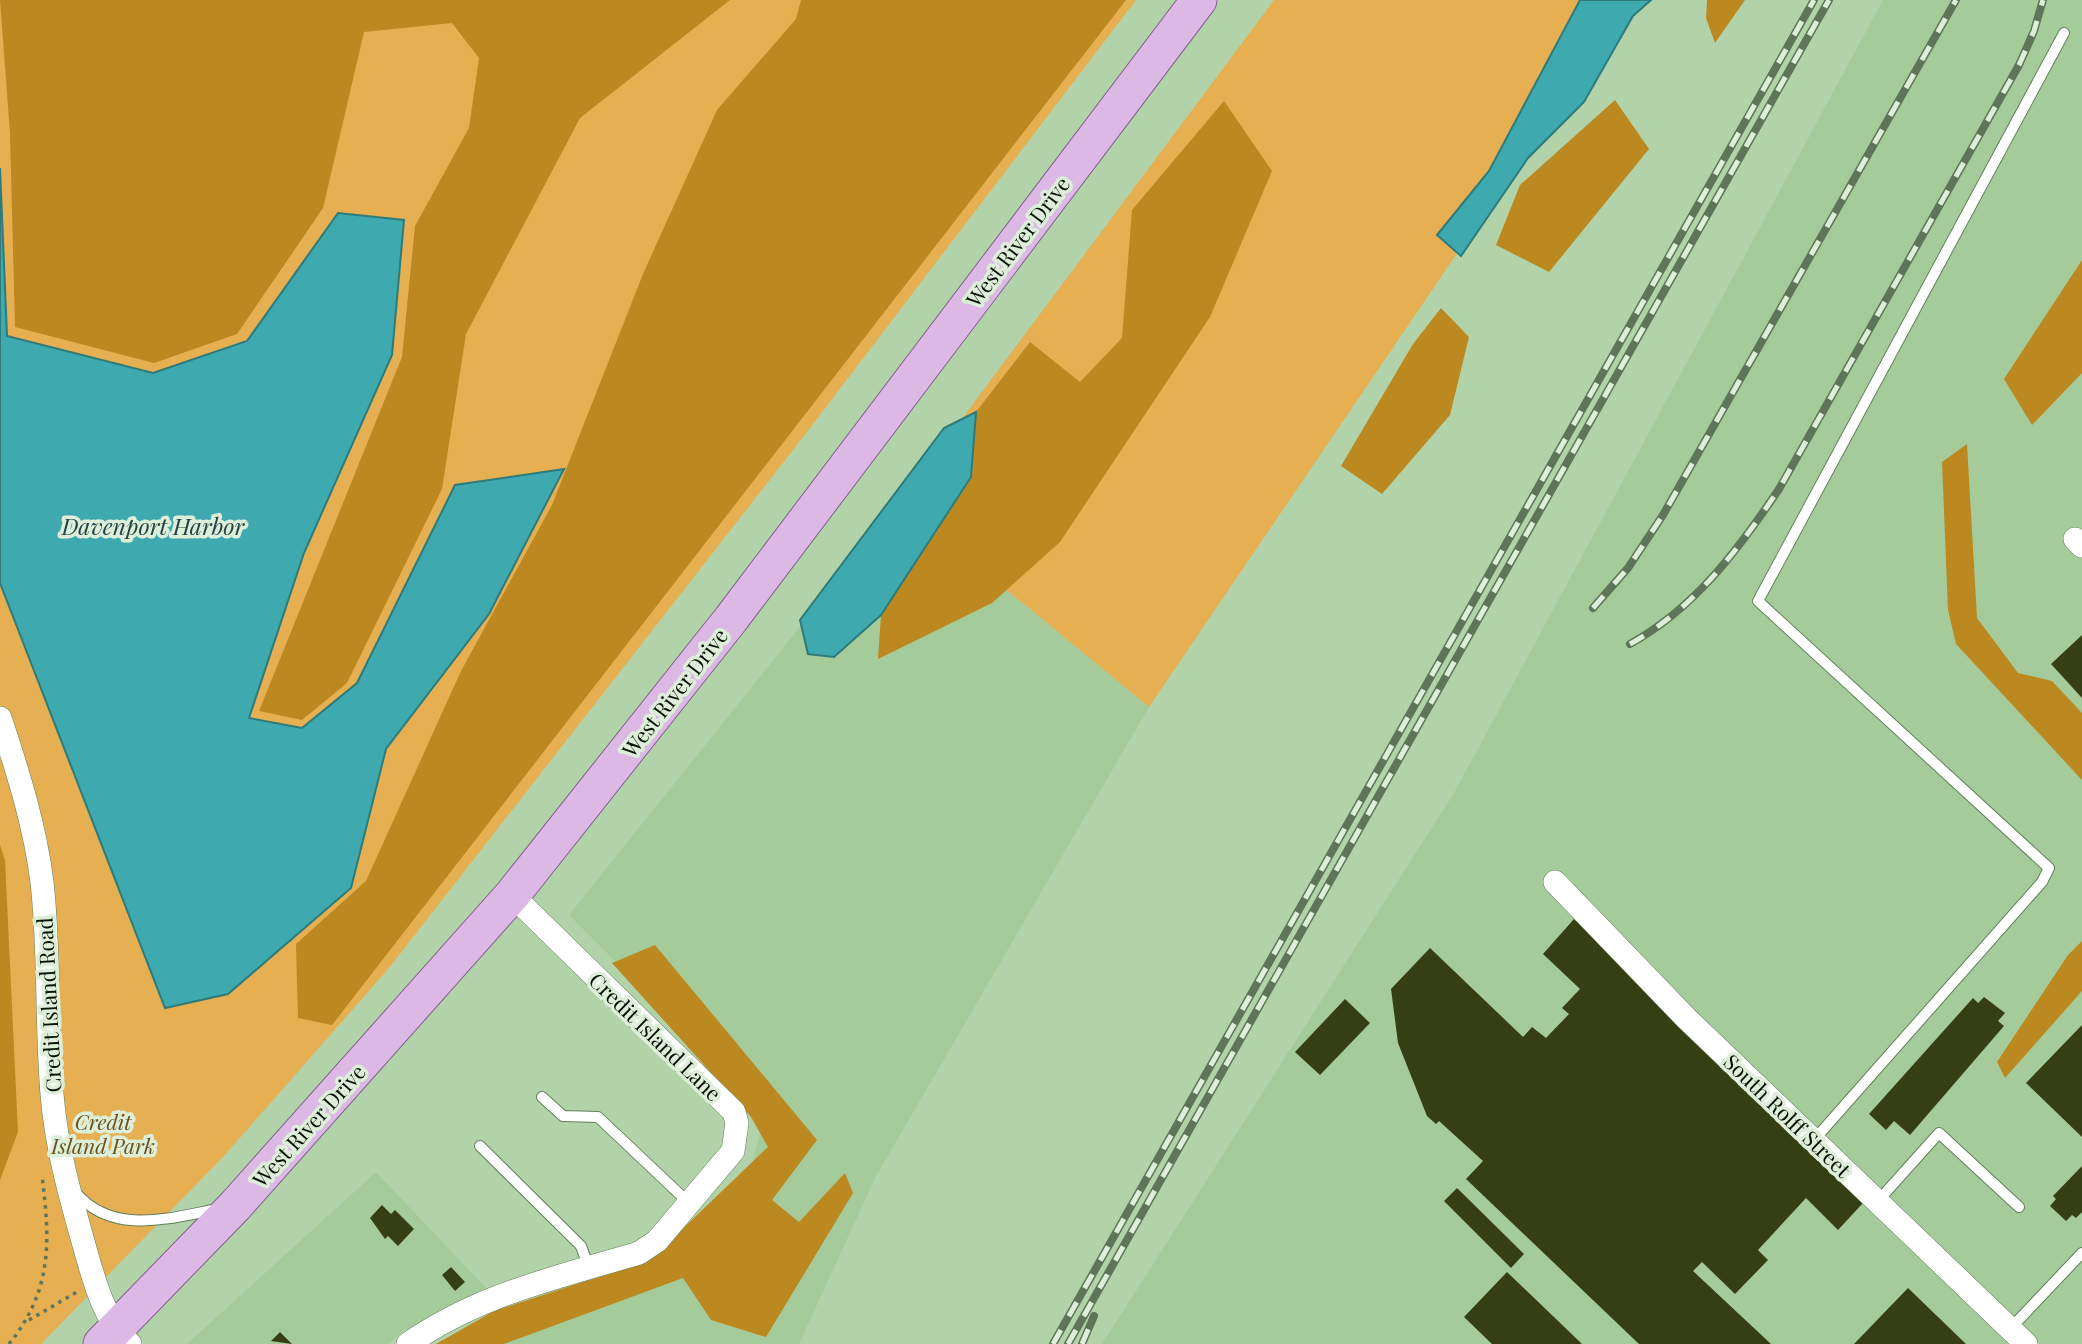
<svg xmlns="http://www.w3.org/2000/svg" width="2082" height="1344" viewBox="0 0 2082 1344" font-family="'Playfair Display',serif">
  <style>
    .built { fill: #a5cb9b }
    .green { fill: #e5af52 }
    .forest { fill: #bc8820 }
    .water { fill: #3ea9ae; stroke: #2d7b7b; stroke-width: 2 }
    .building { fill: #363e14 }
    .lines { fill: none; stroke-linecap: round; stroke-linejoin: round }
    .lane-casing { stroke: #62805a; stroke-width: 12 }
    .street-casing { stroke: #62805a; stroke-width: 24 }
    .primary-casing { stroke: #82608b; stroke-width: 37 }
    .path { stroke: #5f7559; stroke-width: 3.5; stroke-dasharray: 3.5 5; stroke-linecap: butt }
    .lane { stroke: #fff; stroke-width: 10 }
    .street { stroke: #fff; stroke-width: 23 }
    .primary { stroke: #dcb9e5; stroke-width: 35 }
    .rail-casing { stroke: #5e7559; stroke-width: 8 }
    .rail { stroke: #ddeed9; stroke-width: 5; stroke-dasharray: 16; stroke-linecap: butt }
    .labels { text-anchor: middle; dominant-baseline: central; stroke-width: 7; stroke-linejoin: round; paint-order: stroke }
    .street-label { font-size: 21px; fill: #061104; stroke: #ddeed9 }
    .park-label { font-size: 21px; font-style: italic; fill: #6c501e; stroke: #ddeed9 }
    .water-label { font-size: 23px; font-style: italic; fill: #234445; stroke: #ddeed9 }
  </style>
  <rect width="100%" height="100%" fill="#b2d3a9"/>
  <!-- built -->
  <path class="built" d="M1883,0H2082V1344H1102L1454,793Z
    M900,502L1149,707L875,1178L799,1344H453L644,1273L748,1182L765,1111L569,915Z
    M376,1172L489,1291L405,1330L388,1344H187Z"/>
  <!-- green -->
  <path class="green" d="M0,0H1136L807,432L389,968L223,1157L41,1344H0V583L166,1008L228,994L351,888L386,749L489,614L563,469L455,485L357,683L302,728L248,718L304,553L338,213L247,341L153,373L7,336L0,168Z
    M1274,0H1629L1149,707L900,502Z"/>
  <!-- forest -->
  <path class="forest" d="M0,0H730L580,118L466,334L442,489L347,683L302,720L259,711L402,357L415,226L469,128L479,58L452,23L364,32L323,208L237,334L154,363L15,327L10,133Z
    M801,0H1126L332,1025L298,1018L296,944L366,881L461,671L552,505L643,274L717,110L796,19Z
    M1707,0H1745L1715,43L1706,18Z
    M1615,100L1649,149L1549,272L1496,245L1520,185Z
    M1224,101L1272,171L1210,317L1060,542L992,603L878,659L881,615L970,477L976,412L1030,342L1080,382L1122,338L1132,210Z
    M2082,260V373L2032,425L2004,379Z
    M1441,308L1469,337L1450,415L1382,494L1341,466L1413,344Z
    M1967,444L1977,618L2018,673L2052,681L2082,713V780L1956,644L1948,610L1942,462Z
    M0,845L5,860L18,1132L0,1180Z
    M2082,941V991L2005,1078L1997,1062L2068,955Z
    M655,945L817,1140L772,1200L799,1222L845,1173L853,1193L766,1337L711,1320L683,1278L504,1344H436L494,1311L650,1260L768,1147L751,1117L612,963Z"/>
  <!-- water -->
  <path class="water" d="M1580,0H1651L1633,16L1584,102L1528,158L1461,256L1437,235L1489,171Z
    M0,168L7,336L153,373L247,341L338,213L404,220L392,355L304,553L249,718L302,728L357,683L455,485L564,469L489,614L386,749L351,888L228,994L165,1008L0,583Z
    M976,412L971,477L881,615L834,657L808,654L800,620L944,428Z"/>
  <!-- building -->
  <path class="building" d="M2082,635V698L2051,664Z
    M1574,919L1744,1082L1863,1203L1838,1230L1806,1198L1758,1250L1768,1260L1735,1294L1702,1262L1693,1271L1771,1344H1639L1466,1179L1483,1161L1439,1121L1436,1124L1427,1116L1398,1043L1391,989L1430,948L1523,1037L1532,1027L1546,1038L1569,1014L1562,1008L1580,989L1543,954Z
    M1984,997L2005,1013L1998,1021L2004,1026L1910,1135L1894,1121L1886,1130L1869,1114L1973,998L1978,1003Z
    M1345,999L1370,1023L1320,1075L1295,1052Z
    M2082,1025V1137L2026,1083Z
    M2082,1166V1212L2076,1218L2072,1215L2066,1221L2050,1206L2056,1199L2053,1196Z
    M1457,1188L1524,1254L1511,1268L1444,1201Z
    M382,1205L391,1214L395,1210L414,1229L398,1246L388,1236L385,1239L370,1218Z
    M451,1267L465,1282L455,1291L442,1275Z
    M1507,1272L1582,1344H1492L1464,1317Z
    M1908,1288L1966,1344H1854Z
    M280,1332L292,1344L271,1341Z"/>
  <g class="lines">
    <!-- lane casing -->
    <g class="lane-casing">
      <path id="lane" d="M542,1097L563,1116L598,1117L689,1203
        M1814,1140L2042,882L2049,868L1758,601L2064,33
        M480,1146L581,1246L589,1268
        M76,1193C113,1236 170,1218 218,1209
        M1878,1201L1939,1133L2019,1207
        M2010,1329L2082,1253"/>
    </g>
    <!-- street casing -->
    <g class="street-casing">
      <path id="street" d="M2075,539L2082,546
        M0,718C18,772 35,826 42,882C50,953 46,1024 52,1094C56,1146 70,1195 84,1245C94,1280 103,1318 130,1344
        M1555,882L1686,1018L2026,1344
        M408,1344C480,1294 556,1278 639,1253L657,1241L733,1151L737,1123L734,1112L512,895"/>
    </g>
    <!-- primary casing -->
    <g class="primary-casing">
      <path id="primary" d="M101,1344L235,1206L512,895L731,619L1199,0"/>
    </g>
    <!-- path -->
    <path class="path" d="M29,1320L77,1292
      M9,1344C53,1289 50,1242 42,1175"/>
    <!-- lane -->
    <use href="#lane" class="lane"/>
    <!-- street -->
    <use href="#street" class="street"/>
    <!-- primary -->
    <use href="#primary" class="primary"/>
    <!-- rail casing -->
    <g class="rail-casing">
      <path id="rail" d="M1593,608L1628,568L1663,515L1956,0
        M1630,644C1695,608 1738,550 1779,489L2019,65L2034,31L2043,0
        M1053,1344L1814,0
        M1068,1344L1829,0
        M1082,1344L1094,1316"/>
    </g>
    <!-- rail -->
    <use href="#rail" class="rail"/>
  </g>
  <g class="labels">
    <!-- street labels -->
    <g class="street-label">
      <text transform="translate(1017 241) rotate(-53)">West River Drive</text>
      <text transform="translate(674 692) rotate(-52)">West River Drive</text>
      <text transform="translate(48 1005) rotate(-93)">Credit Island Road</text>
      <text transform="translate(656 1036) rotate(44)">Credit Island Lane</text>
      <text transform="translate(1788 1115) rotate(44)">South Rolff Street</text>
      <text transform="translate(308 1125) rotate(-48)">West River Drive</text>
    </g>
    <!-- park labels -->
    <g class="park-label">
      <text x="103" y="1121">Credit<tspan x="103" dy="24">Island Park</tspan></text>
    </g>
    <!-- water labels -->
    <g class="water-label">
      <text x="153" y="525">Davenport Harbor</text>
    </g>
  </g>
</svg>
